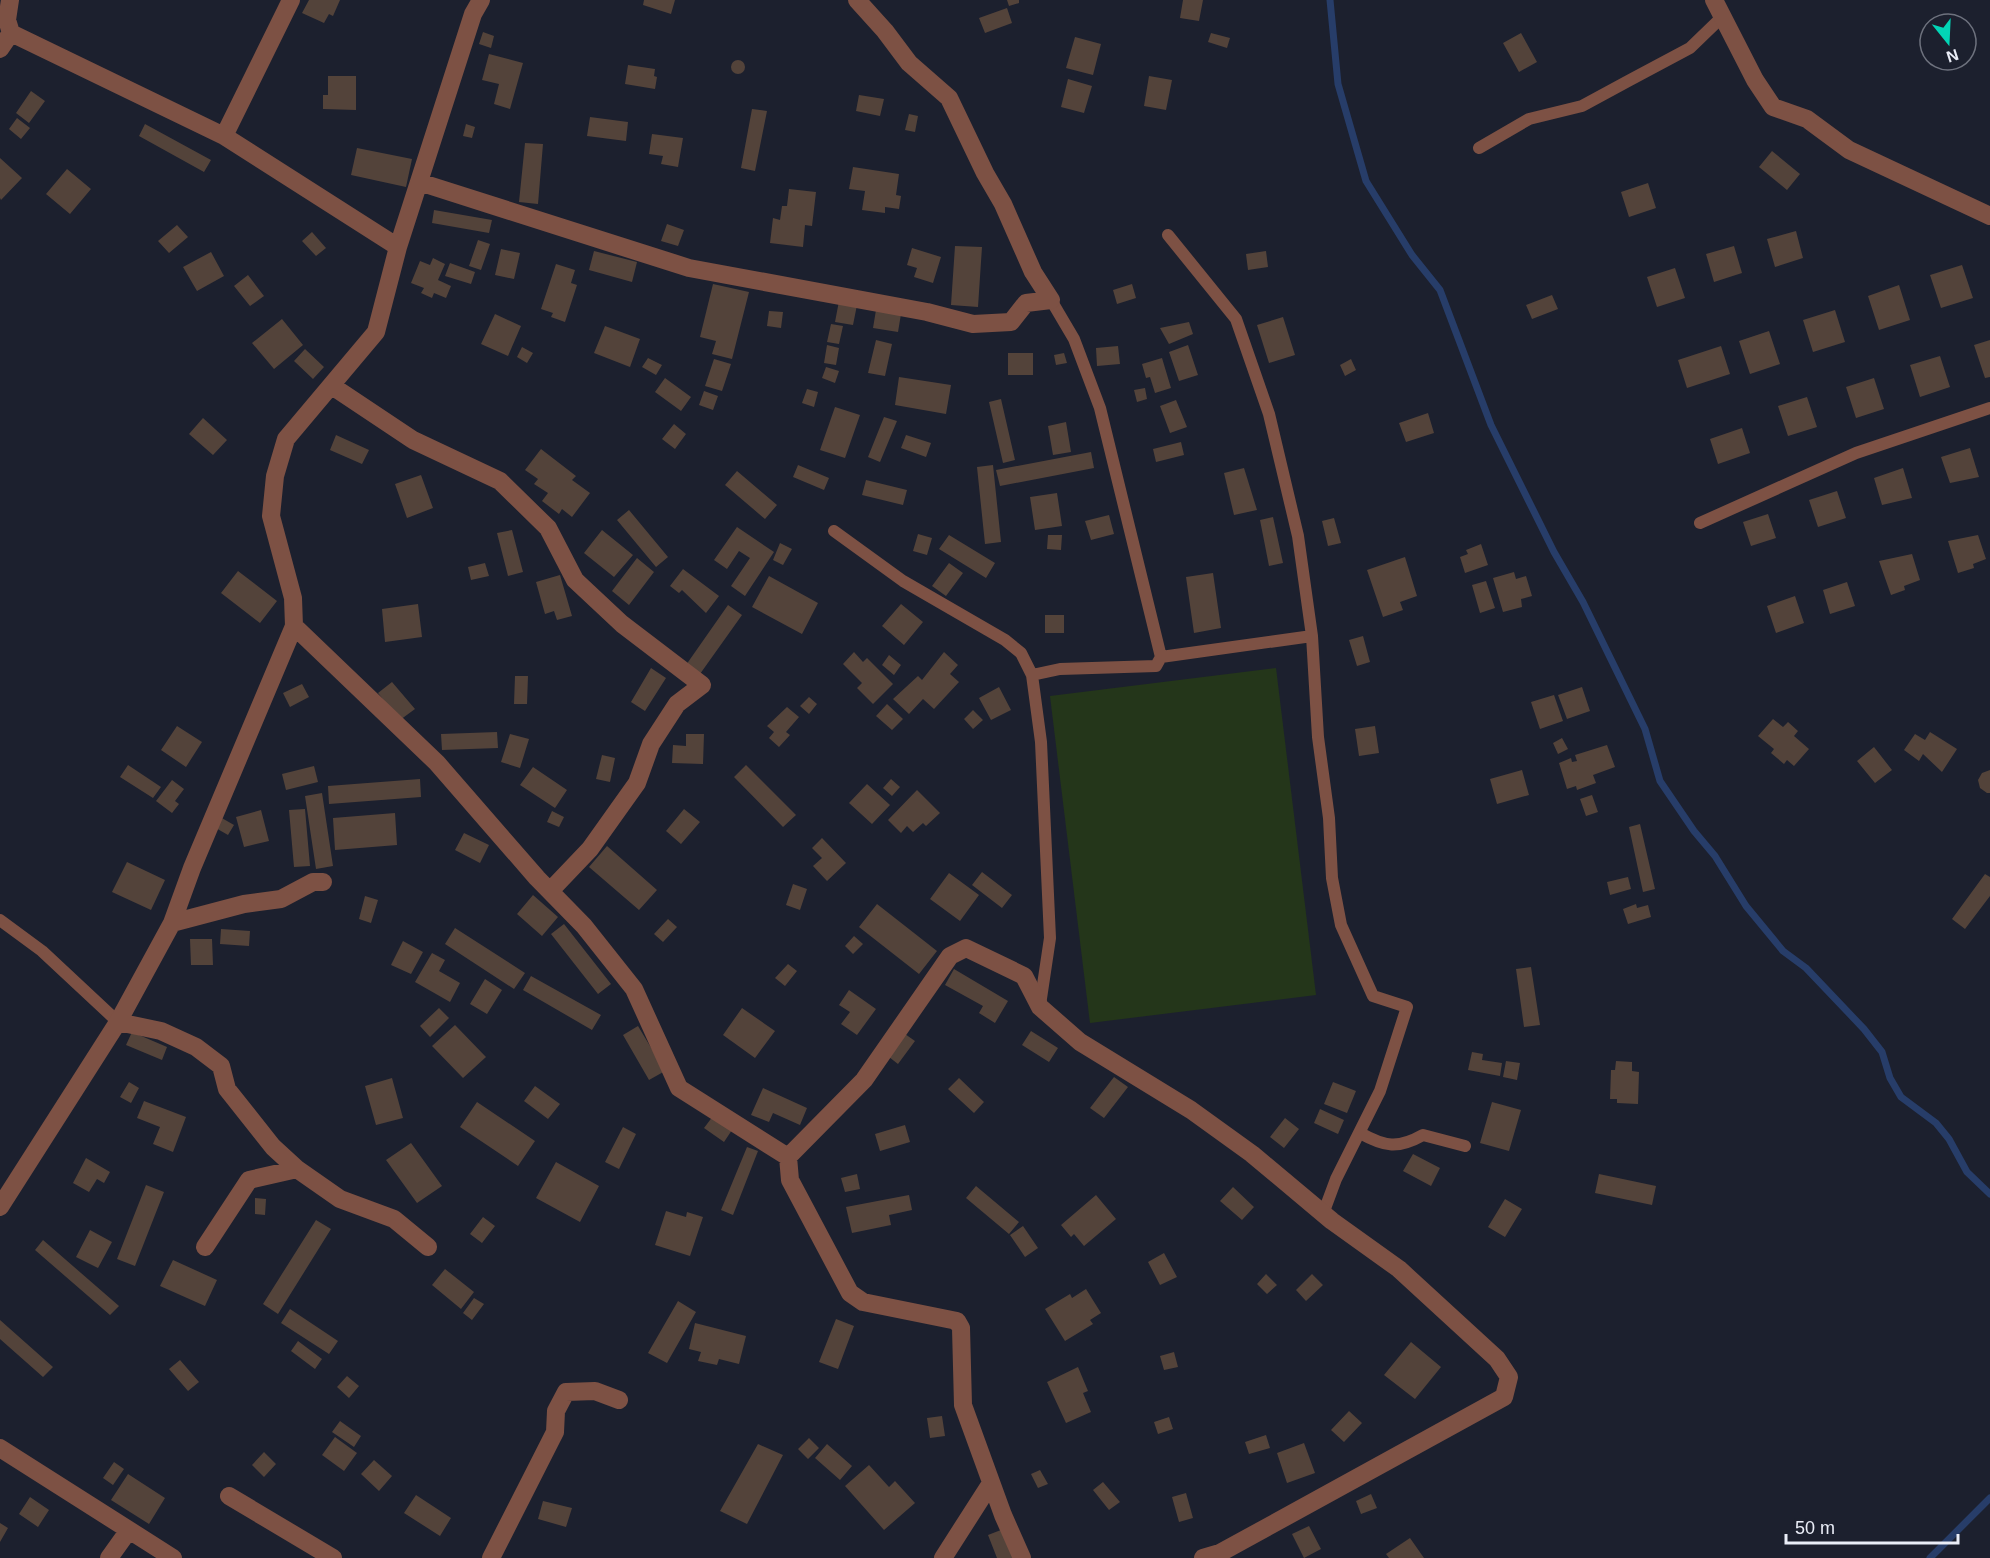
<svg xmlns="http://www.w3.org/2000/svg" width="1990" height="1558" viewBox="0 0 1990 1558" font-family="Arial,sans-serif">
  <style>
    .green { fill: #24361a }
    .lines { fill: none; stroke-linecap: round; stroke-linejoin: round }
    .stream { stroke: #273d69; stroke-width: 7 }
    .building { fill: #53433a }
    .lane { stroke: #7d5144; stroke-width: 12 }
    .street { stroke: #7d5144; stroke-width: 18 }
  </style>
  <rect width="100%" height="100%" fill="#1c202e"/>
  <!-- green -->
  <path class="green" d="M1276,668L1316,995L1090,1023L1050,696Z"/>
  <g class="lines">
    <!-- stream -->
    <path class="stream" d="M1330,0L1338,84L1366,181L1412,255L1440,290L1491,425L1554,552L1583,602L1645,729L1660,781L1694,831L1715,856L1746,906L1783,951L1806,968L1864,1029L1882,1052L1890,1078L1901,1097L1936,1123L1949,1139L1967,1172L1990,1194
      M1930,1558L1990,1498"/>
  </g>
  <!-- building -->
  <path class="building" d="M309,0H340L333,16L329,14L324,23L302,13Z
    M644,0H675L671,14L643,5Z
    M1007,0H1019V3L1009,6Z
    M1183,0H1203L1199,21L1180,18Z
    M1007,8L1012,23L985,33L979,18Z
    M483,32L494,36L491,48L479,44Z
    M1211,33L1230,38L1227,48L1208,42Z
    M1521,33L1537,62L1519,72L1503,43Z
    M1075,37L1101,44L1093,75L1066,68Z
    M489,54L523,63L510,109L494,104L499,84L482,80Z
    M731 67a7 7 0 1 1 14 0a7 7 0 1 1-14 0Z
    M628,65L655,69L654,76L657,77L655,89L625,84Z
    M328,76H356V110L323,109V95H328Z
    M1149,76L1172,80L1166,110L1144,106Z
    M1068,79L1092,86L1084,113L1061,107Z
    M31,91L45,101L29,123L16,113Z
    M859,95L884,99L880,116L856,111Z
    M752,109L767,111L755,171L741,168Z
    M909,114L918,116L915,132L905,130Z
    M590,117L628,122L626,141L587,136Z
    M17,118L30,128L21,139L9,129Z
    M145,124L211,160L204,172L139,136Z
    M466,124L475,127L472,138L463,136Z
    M652,134L683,138L678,167L661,164L663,156L649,154Z
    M525,143L543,144L538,204L519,202Z
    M357,148L412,159L406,187L351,175Z
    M1772,151L1800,174L1787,190L1759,167Z
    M0,158L22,178L1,200L0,198Z
    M853,167L899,174L896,195L901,196L899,209L885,207V213L862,210L865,191L849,189Z
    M67,169L91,189L70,214L46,194Z
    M1648,183L1656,208L1629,217L1621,192Z
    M789,189L816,192L812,226L805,225L803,247L770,243L773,218L780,220L782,206H787Z
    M434,210L492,220L489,233L432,223Z
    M667,224L684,230L678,246L661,241Z
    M177,225L188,237L169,253L158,241Z
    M1796,231L1803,258L1775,267L1767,239Z
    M312,232L326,248L316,256L302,241Z
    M478,240L490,244L481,270L469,266Z
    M955,246L982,247L978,307L951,305Z
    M1734,246L1742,273L1714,282L1706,254Z
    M912,248L941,257L933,283L914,277L917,268L907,265Z
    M501,249L520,253L514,279L495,275Z
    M594,251L637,262L632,282L589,270Z
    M1266,251L1268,267L1248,270L1246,254Z
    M211,252L224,276L197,291L183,267Z
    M433,258L445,264L438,280L451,286L446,298L434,293L432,298L421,293L424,288L411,283L420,261L430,265Z
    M450,263L475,272L471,284L445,276Z
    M556,264L575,270L571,283L577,285L565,322L551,317L553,313L541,309Z
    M1962,265L1973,298L1941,308L1930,275Z
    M1675,268L1685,298L1657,307L1647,277Z
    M248,275L264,296L250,306L234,286Z
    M713,284L749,292L732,359L712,354L716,341L700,337Z
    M1132,284L1136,298L1117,304L1113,290Z
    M1899,285L1910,320L1879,330L1868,296Z
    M1552,295L1558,309L1532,319L1526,305Z
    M839,301L857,305L853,325L835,322Z
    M876,310L901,314L898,332L873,328Z
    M1835,310L1845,342L1813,352L1803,320Z
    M769,311L783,312L781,328L767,326Z
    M495,314L521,326L508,356L481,344Z
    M1283,317L1295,355L1269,363L1257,325Z
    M282,319L303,345L274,369L252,343Z
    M1189,322L1193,334L1169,344L1160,328Z
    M831,324L843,326L839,344L827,342Z
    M605,326L640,339L630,367L594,353Z
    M1769,331L1780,364L1750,374L1739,341Z
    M876,340L892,344L885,376L868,373Z
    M1990,340V377L1985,378L1974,345Z
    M827,345L839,348L836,365L824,363Z
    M1188,345L1198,375L1179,381L1169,352Z
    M1118,346L1120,364L1097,366L1096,348Z
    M1721,346L1730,374L1687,388L1678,360Z
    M522,347L533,353L527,363L517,357Z
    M305,349L324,367L313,379L294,361Z
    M1008,353H1033V375H1008Z
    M1064,353L1067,363L1056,365L1054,355Z
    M1940,356L1950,387L1920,397L1910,365Z
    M648,358L662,365L656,375L642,367Z
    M1162,358L1171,388L1155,393L1150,377L1146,378L1142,364Z
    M714,359L731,364L722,391L705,386Z
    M1351,359L1356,370L1345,376L1340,365Z
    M826,367L839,371L835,383L822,378Z
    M899,377L951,385L946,414L895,405Z
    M665,378L691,397L681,411L655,392Z
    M1874,378L1884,409L1856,418L1846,387Z
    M1145,388L1147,399L1137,402L1134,390Z
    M807,389L818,392L814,407L802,403Z
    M704,391L718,396L713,410L699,405Z
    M1807,397L1817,427L1788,436L1778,406Z
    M1001,399L1015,460L1003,463L989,402Z
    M1176,400L1187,427L1170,433L1160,406Z
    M835,407L860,415L845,458L820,450Z
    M1428,413L1434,433L1406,442L1399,423Z
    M884,417L897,421L880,462L868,457Z
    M203,418L227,440L213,455L189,434Z
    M1066,422L1071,452L1053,455L1048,426Z
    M674,424L686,434L675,449L662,439Z
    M1742,428L1750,453L1718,464L1710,439Z
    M336,435L369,450L362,464L330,450Z
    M906,435L931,443L926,457L901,448Z
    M1181,442L1184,455L1156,462L1153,449Z
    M1970,448L1979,477L1950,483L1941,457Z
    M541,449L576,476L572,480L590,493L572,517L562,509L559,514L542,501L548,493L534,484L538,479L525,470Z
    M1091,452L1094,468L1000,486L996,470Z
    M798,465L829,478L824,490L793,477Z
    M993,465L1001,542L985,544L977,467Z
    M1244,468L1257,510L1234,515L1224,473Z
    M1903,468L1912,498L1882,505L1874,478Z
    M737,471L777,505L765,519L725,485Z
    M421,475L433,508L407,518L395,484Z
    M866,480L907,490L903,505L862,495Z
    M1837,491L1846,518L1818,527L1809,500Z
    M1057,493L1062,526L1035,530L1030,497Z
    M629,510L668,557L656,567L617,520Z
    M1768,514L1776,538L1751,546L1743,522Z
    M1109,515L1114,534L1091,540L1085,521Z
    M1273,517L1283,563L1269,566L1260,520Z
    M1334,518L1341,543L1328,546L1322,521Z
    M737,527L774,552L745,596L731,586L750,558L739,551L727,569L714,560Z
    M512,530L523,572L508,576L497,533Z
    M602,530L633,555L614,577L584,553Z
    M918,534L932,538L927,555L913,551Z
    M949,535L995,563L986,578L939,549Z
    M1048,535H1062L1061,550L1047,549Z
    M1978,535L1986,559L1973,564L1974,568L1958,573L1948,541Z
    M780,543L792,549L783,565L773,560Z
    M1481,544L1488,565L1465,573L1460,557L1468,554L1466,550Z
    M1912,554L1920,580L1904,586L1905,590L1891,595L1879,561Z
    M1405,557L1417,596L1400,602L1403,610L1383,617L1367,570Z
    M637,558L654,572L629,605L612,591Z
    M485,563L489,576L471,580L468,567Z
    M949,563L963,573L946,596L932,586Z
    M683,569L719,596L706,613L682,590L679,593L670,586Z
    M238,571L277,601L260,623L221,593Z
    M1514,572L1516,579L1526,576L1532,596L1521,599L1522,607L1503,612L1493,578Z
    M1213,573L1221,628L1194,633L1186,577Z
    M560,575L572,616L557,620L554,611L545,614L536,582Z
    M769,576L818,603L802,634L752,607Z
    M1486,581L1495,608L1480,613L1472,585Z
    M1847,582L1855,606L1830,614L1823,590Z
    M1795,596L1804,623L1776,633L1767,606Z
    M418,604L422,637L385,642L382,609Z
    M901,604L923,622L904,645L882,626Z
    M728,605L742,615L700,674L686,665Z
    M1045,615H1064V633H1045Z
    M1363,636L1370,662L1357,666L1349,640Z
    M854,652L863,662L867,658L893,684L873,704L857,688L862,683L843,664Z
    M944,652L958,665L950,674L959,682L934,709L923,699L909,714L893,699L918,676L922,680Z
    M889,655L901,665L894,675L882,665Z
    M651,668L666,678L645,711L631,702Z
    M515,676H528L527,704H514Z
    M392,682L415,709L400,720L378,693Z
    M302,684L309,697L290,707L283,693Z
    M999,687L1011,710L991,720L979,698Z
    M1582,687L1590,711L1567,719L1558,695Z
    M1554,695L1563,721L1540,729L1531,702Z
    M809,697L817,704L809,714L800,706Z
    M887,704L903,719L892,730L876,716Z
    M787,707L799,717L786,732L790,735L779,747L769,738L774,732L767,726Z
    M973,710L983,720L973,729L964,719Z
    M1773,719L1783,727L1788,722L1798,731L1794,736L1809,749L1794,766L1787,760L1784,764L1771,753L1774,749L1758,736Z
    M177,726L202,742L186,767L161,750Z
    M1375,726L1379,753L1359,756L1355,729Z
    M497,732L498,748L442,750L441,734Z
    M1930,732L1957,749L1942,772L1923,754L1919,761L1904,750L1915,734L1925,740Z
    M510,734L529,739L520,768L501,762Z
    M686,734H704L703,764L672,763L673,745L686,746Z
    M1562,738L1568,749L1558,754L1553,743Z
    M1607,745L1615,767L1593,775L1596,783L1577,790L1576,786L1567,789L1559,763L1571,758L1572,762L1577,761L1575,755Z
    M1874,747L1892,770L1875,783L1857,761Z
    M602,755L615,758L610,782L596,779Z
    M128,765L161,787L153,798L120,777Z
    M746,765L796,815L783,827L734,777Z
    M314,766L318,782L286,790L282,774Z
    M533,767L567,790L555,808L520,785Z
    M1522,770L1529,795L1497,804L1490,779Z
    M1990,770V793H1987L1980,788L1978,780L1982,773Z
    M420,779L421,797L329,804L328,786Z
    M891,779L900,787L892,796L883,788Z
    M172,780L184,789L175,801L179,804L172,813L156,801Z
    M867,784L890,805L872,824L849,803Z
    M917,790L940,813L926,826L923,823L913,832L907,826L901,833L888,820Z
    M322,793L333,866L316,869L305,796Z
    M1592,795L1598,812L1586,816L1580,799Z
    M305,809L310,866L294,867L289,810Z
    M684,809L700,822L681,844L666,831Z
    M261,810L269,841L244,847L236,817Z
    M552,811L564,817L559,827L547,822Z
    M395,813L397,845L335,850L333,818Z
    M220,817L234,825L228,835L214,827Z
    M1640,824L1655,889L1643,892L1629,827Z
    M464,833L489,845L480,863L455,850Z
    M822,838L846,863L827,881L813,866L822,858L812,848Z
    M607,846L657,890L639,910L589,867Z
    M127,862L165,880L151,910L112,892Z
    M982,872L1012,895L1002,908L972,885Z
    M949,873L979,895L960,921L930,899Z
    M1985,874L1990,877V896L1965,929L1952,919Z
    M1628,877L1631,889L1610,895L1607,882Z
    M793,884L807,889L800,910L786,905Z
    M533,895L558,917L542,936L517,914Z
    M365,896L378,900L371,923L359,919Z
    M877,904L937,951L919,974L859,927Z
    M1636,904L1637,908L1648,905L1651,917L1628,924L1623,909Z
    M668,919L677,927L663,942L654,934Z
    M564,924L611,984L598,994L551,934Z
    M455,928L525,973L514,989L445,944Z
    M221,929L250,931L249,946L220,944Z
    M854,936L863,944L853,954L845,946Z
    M190,939H212L213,965H191Z
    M403,941L423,952L411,974L391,965Z
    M432,953L445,960L439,971L460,983L450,1002L415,982Z
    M788,964L797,971L785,986L775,978Z
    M1531,967L1540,1025L1524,1027L1516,969Z
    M954,969L1008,1001L995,1023L979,1013L983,1006L945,985Z
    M531,976L601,1015L592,1030L523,990Z
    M485,979L502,990L487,1014L470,1004Z
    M849,990L876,1009L857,1035L841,1024L850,1012L839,1005Z
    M439,1008L449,1018L430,1037L420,1026Z
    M742,1008L775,1031L755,1058L723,1035Z
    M455,1025L486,1057L463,1078L432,1046Z
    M638,1026L665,1071L649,1080L623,1035Z
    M1031,1031L1058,1048L1049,1062L1022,1045Z
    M132,1032L167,1047L162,1060L126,1045Z
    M905,1034L915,1041L898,1064L889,1057Z
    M1472,1052L1483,1054L1482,1060L1502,1063L1500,1076L1468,1070Z
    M1506,1061L1520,1063L1517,1080L1503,1077Z
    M1616,1061L1632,1062V1071L1639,1072L1638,1104L1617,1103V1099H1610L1611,1070H1615Z
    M1114,1077L1128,1087L1104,1118L1090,1108Z
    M392,1078L403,1118L376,1125L365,1086Z
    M959,1078L984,1102L974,1113L948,1089Z
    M129,1082L139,1088L131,1103L120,1097Z
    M1333,1082L1356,1091L1347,1113L1324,1104Z
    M535,1086L560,1104L548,1119L524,1101Z
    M763,1088L807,1108L800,1125L773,1113L769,1122L751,1115Z
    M144,1101L186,1117L173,1152L153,1144L160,1127L137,1118Z
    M477,1102L535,1141L518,1166L460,1127Z
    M1492,1102L1521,1110L1509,1151L1480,1143Z
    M1320,1109L1344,1120L1338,1134L1314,1123Z
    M713,1116L732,1130L724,1142L704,1128Z
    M1285,1118L1299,1129L1284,1148L1270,1137Z
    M905,1125L910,1142L880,1151L875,1134Z
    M623,1127L636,1134L619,1169L605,1162Z
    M411,1143L442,1186L417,1203L386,1160Z
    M747,1147L758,1151L733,1215L721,1210Z
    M1413,1154L1440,1168L1431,1186L1403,1171Z
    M86,1158L110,1172L104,1183L97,1179L89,1192L73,1183Z
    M556,1162L599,1186L580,1222L536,1198Z
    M857,1174L860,1189L845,1192L841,1178Z
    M1599,1174L1656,1186L1652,1205L1595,1193Z
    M146,1185L164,1192L135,1266L117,1259Z
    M976,1186L1019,1222L1009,1234L966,1198Z
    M1233,1187L1254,1207L1242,1220L1220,1201Z
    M909,1195L912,1210L889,1215L891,1225L852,1233L846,1207Z
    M1096,1195L1116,1219L1084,1246L1074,1234L1071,1237L1061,1225Z
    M255,1198L266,1199L265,1215L255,1214Z
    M1505,1199L1522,1209L1505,1237L1488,1227Z
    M666,1211L686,1217L687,1212L703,1217L690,1256L655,1245Z
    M483,1217L495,1226L482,1243L470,1234Z
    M316,1220L331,1229L278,1314L263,1304Z
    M1023,1226L1038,1248L1025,1257L1010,1235Z
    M90,1230L112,1242L98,1268L76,1257Z
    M43,1240L119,1306L110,1315L35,1250Z
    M1164,1253L1177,1277L1160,1285L1148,1262Z
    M173,1260L217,1280L205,1306L160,1286Z
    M445,1269L474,1292L461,1309L432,1285Z
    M1266,1274L1277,1285L1267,1294L1257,1284Z
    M1312,1274L1323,1285L1306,1301L1296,1290Z
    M1086,1289L1101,1313L1090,1320L1093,1324L1065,1341L1045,1309L1070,1294L1072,1298Z
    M474,1298L484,1304L472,1320L463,1313Z
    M678,1301L696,1312L667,1363L648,1353Z
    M290,1309L338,1341L329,1354L281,1323Z
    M836,1319L854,1326L838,1369L819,1362Z
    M0,1320L53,1367L43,1377L0,1339Z
    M695,1323L746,1336L739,1364L719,1359L717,1365L698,1361L701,1352L689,1349Z
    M298,1341L322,1359L315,1369L291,1351Z
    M1411,1342L1441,1367L1415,1399L1384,1375Z
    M1174,1352L1178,1367L1164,1370L1160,1356Z
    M180,1360L199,1382L188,1391L169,1369Z
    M1078,1367L1088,1391L1083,1393L1091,1412L1066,1423L1047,1382Z
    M347,1376L359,1386L349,1398L337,1387Z
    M1349,1411L1362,1423L1344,1442L1331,1430Z
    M942,1416L945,1436L930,1438L927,1418Z
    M1169,1417L1173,1429L1158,1434L1154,1422Z
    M340,1421L361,1436L354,1447L332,1432Z
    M1266,1435L1270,1448L1249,1454L1245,1442Z
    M335,1437L357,1453L344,1471L322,1455Z
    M809,1438L819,1448L808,1459L798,1449Z
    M1304,1443L1315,1473L1287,1483L1277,1453Z
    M758,1444L783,1455L747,1524L720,1511Z
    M827,1444L852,1466L840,1480L815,1458Z
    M264,1452L276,1464L264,1477L252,1465Z
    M374,1460L392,1476L379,1491L361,1474Z
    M114,1462L124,1469L113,1485L103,1478Z
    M869,1465L889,1487L895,1481L915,1503L884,1530L845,1486Z
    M1040,1470L1048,1484L1038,1488L1031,1474Z
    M128,1474L165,1498L149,1524L111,1500Z
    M1103,1482L1120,1502L1109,1510L1093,1490Z
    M1186,1493L1193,1518L1179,1522L1172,1497Z
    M1371,1494L1377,1508L1361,1514L1356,1501Z
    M416,1495L451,1518L440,1536L404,1513Z
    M30,1497L49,1510L38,1527L19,1514Z
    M543,1501L572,1508L566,1527L538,1519Z
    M0,1523L8,1528L0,1542Z
    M1309,1526L1321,1549L1304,1558L1292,1534Z
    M1006,1528L1018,1558H997L988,1535Z
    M1410,1538L1424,1558H1389L1386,1554Z"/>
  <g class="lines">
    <!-- lane -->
    <path class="lane" d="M1479,148L1529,119L1582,106L1630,80L1690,48L1721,18
      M1168,235L1236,319L1269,414L1298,536L1312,636L1318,737L1329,818L1332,878L1341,925L1373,996L1407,1007L1380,1091L1336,1179L1323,1214
      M1700,523L1856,453L1990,408
      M834,531L903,581L1005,640L1021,653L1032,675L1041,742L1050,938L1040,1005
      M1161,657L1312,636
      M1032,675L1060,669L1156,666L1161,657L1100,408L1074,339L1051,300
      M0,920L42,951L118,1022
      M1360,1133C1385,1147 1398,1149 1423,1135L1465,1146"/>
    <!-- street -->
    <path class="street" d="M1714,0L1755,80L1773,107L1807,119L1849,150L1990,216
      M11,33L224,136L398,247L376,332L286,439L275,476L271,516L293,598L294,626L437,763L537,878L584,926L634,989L679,1088L788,1157L790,1180L850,1293L863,1302L957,1321L961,1328L963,1405L1003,1515L1022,1558
      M0,49L11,33L7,20L10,0
      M224,136L291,0
      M419,182L689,268L927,312L973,324L1011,322L1026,303L1051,300L1033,272L1003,204L985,173L949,98L909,63L885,31L857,0
      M398,247L473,14L481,0
      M332,386L413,440L500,481L548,528L575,580L622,624L702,685L677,704L651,744L637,783L590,849L550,891
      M172,923L244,904L281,899L313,882H323
      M118,1022L161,1031L196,1047L221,1066L227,1089L273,1147L297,1169L340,1199L394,1219L428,1247
      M788,1157L864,1080L950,956L966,948L1024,976L1040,1007L1080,1042L1191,1110L1252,1154L1332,1221L1399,1269L1497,1359L1509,1377L1504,1397L1220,1553L1203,1558
      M0,1207L118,1022L172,923L192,868L294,626
      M205,1247L249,1180L297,1169
      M0,1448L173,1558
      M229,1496L333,1558
      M109,1558L129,1530
      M491,1558L555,1432L556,1411L566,1392L595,1391L619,1400
      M943,1558L991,1483"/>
  </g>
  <!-- north arrow -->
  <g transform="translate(1948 42) rotate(162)"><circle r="28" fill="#1c202e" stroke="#6e727e" stroke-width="1.5"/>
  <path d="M0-4.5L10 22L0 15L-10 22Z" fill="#02d5b6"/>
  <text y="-9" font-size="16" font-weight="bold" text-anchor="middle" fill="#eaedf7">N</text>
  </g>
  <!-- scale -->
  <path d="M1786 1534v9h172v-9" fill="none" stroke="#eaedf7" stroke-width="3"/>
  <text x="1795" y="1534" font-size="18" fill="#eaedf7" stroke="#1c202e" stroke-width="4.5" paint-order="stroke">50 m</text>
</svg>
